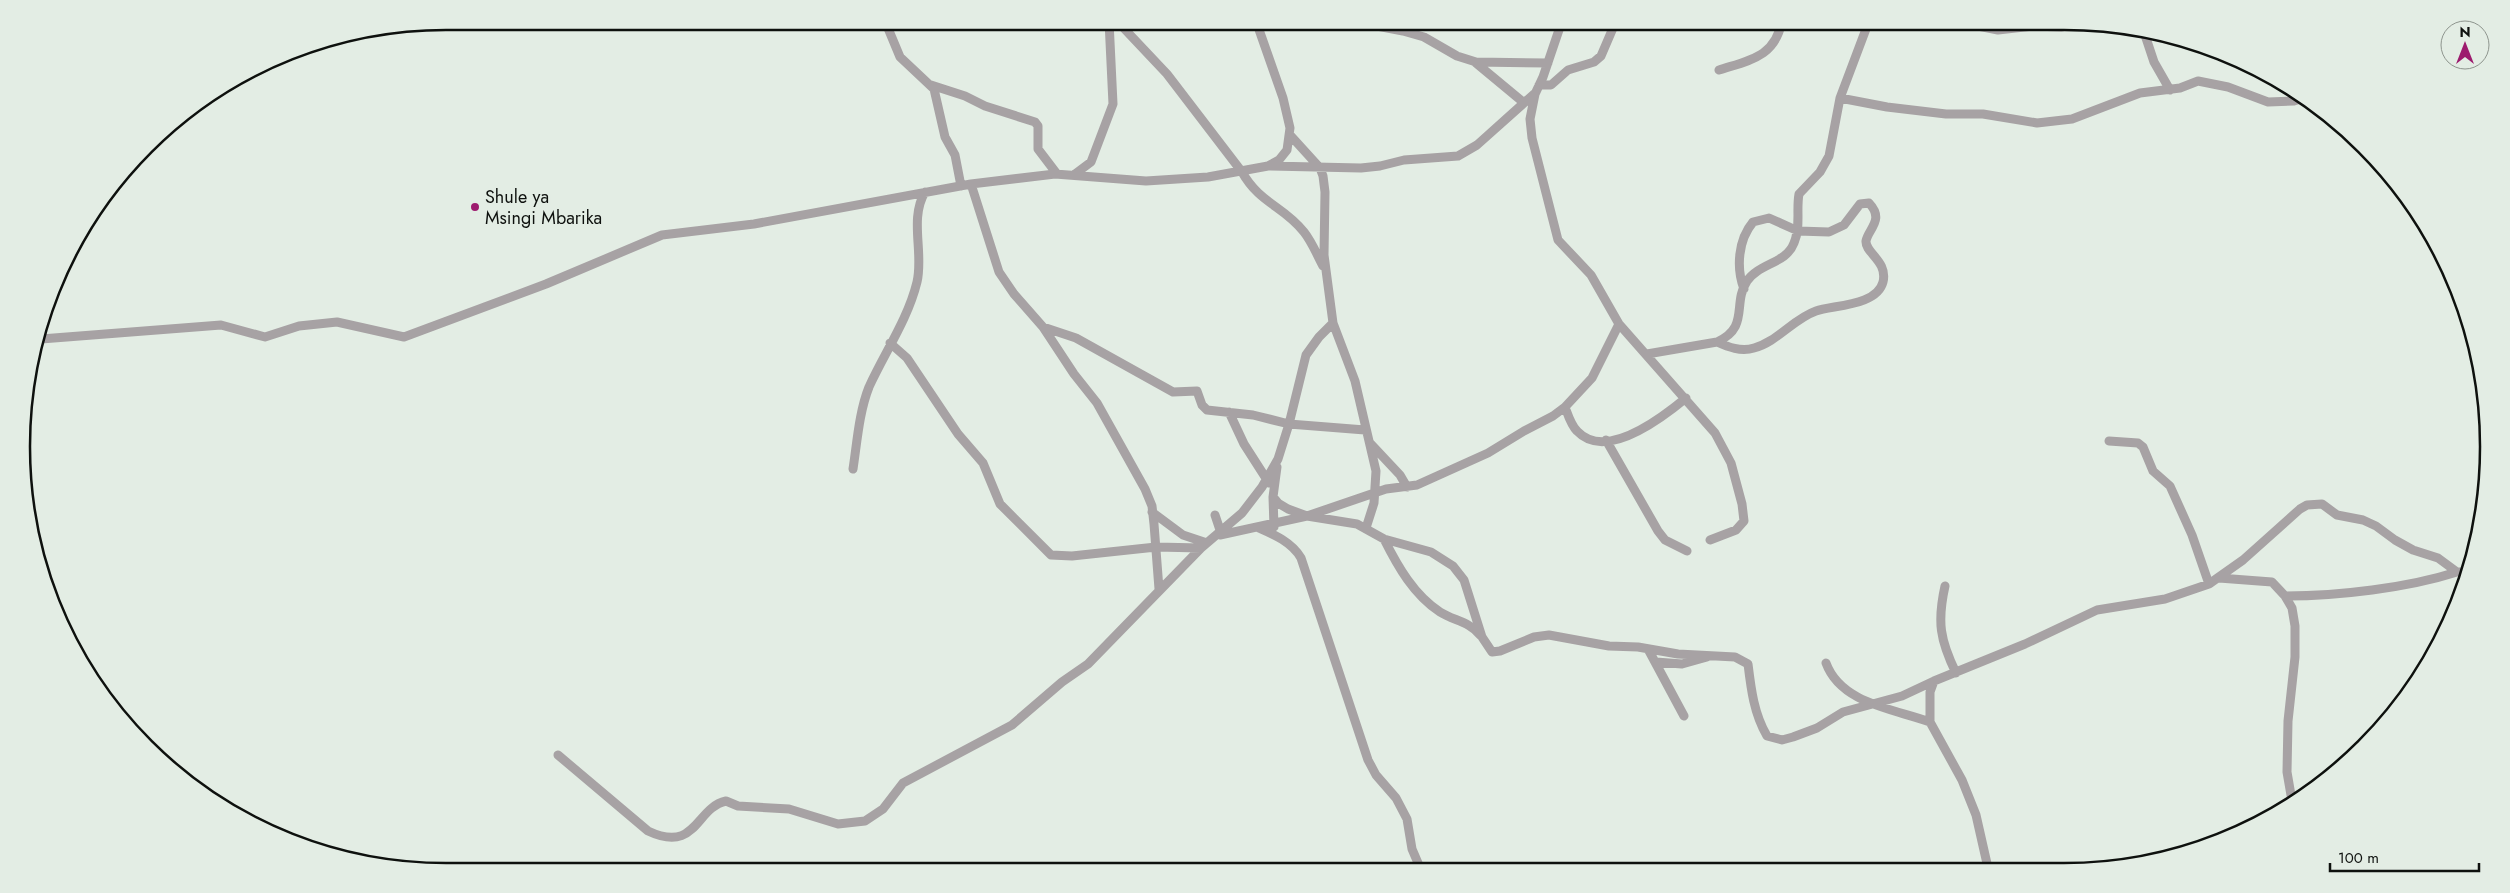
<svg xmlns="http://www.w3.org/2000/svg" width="2510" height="893" viewBox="0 0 2510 893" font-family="Jost,sans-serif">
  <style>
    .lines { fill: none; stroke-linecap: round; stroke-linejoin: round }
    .street { stroke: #a7a2a4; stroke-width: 9 }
    .poi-dot { fill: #9d1b6e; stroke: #e3ede4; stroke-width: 2 }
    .labels { text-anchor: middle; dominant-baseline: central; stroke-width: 5; stroke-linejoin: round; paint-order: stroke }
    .poi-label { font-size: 18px; fill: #0e110e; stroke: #e3ede4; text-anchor: start }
    .rim { fill: none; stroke: #0e110e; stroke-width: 2.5 }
  </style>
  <rect width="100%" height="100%" fill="#e3ede4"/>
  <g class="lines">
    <!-- street -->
    <path class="street" d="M885,21L900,57L934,89L945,137L955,155L961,186
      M1117,21L1167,74L1242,172C1260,204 1284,206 1304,232C1312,242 1317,255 1323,266
      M1319,21L1330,24L1377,26L1403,31L1424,37L1457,56L1476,62L1548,63
      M1562,21L1543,77L1535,94L1530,119L1532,138L1558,240L1591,275L1619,324L1715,433L1731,463L1742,504L1744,521L1736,530L1710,540
      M1953,21L1998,30L2033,26L2061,27L2081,24
      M2144,32L2154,62L2170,90
      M1476,63L1523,102
      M1719,70C1750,60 1775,57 1782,21
      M931,85L965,96L985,106L1035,122L1038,126V149L1057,174
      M1539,85H1551L1568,70L1594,62L1601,56L1616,21
      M1840,98L1887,107L1946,114H1983L2037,123L2072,119L2140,93L2180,88L2198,81L2228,87L2268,102L2294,101L2304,98
      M1269,166L1361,168L1380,166L1404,160L1458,156L1477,145L1534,94
      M1075,174L1091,162L1113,104L1109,21
      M971,184L999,272L1014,294L1043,327L1074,374L1097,403L1145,489L1152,506L1154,524L1159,589
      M1333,323L1355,381L1376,471L1374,503L1366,528
      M1043,327L1076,338L1173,392L1197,391L1202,405L1207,410L1253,415L1289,424L1365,430
      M41,339L221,325L265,337L299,326L337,322L404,337L546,284L662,235L754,224L971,184L1055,174L1146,181L1208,177L1268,166L1279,160L1287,150L1290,128L1283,98L1256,21
      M1717,342C1728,347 1741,352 1754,348C1777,342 1793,319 1816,311C1833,305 1877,306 1883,282C1888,261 1865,253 1866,241C1868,229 1885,220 1869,203L1860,204L1844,225L1829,232L1798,231L1769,218L1753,222C1738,240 1736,268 1744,289
      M890,343L907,358L958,434L983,463L1000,504L1051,555L1072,556L1156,547L1201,548
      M1647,354L1717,342C1750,327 1732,304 1747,281C1759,263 1786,264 1794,243C1801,227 1796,210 1799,194L1820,172L1829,156L1840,98L1869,21
      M1565,407C1568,415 1571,425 1577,431C1606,462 1663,417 1686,398
      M1229,412L1244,444L1269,483
      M1606,440L1658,531L1665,540L1687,551
      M2109,441L2138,443L2143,447L2153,471L2170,486L2192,535L2209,584
      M1370,443L1400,475L1407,487
      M1277,467L1273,497L1278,503L1288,509L1307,516L1357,524L1384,539L1431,552L1453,566L1464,580L1482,637L1492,652L1500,651L1534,637L1549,635L1609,646L1638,647L1678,654L1735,657L1748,664C1751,689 1754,714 1767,736L1782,740L1793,737L1817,728L1843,712L1902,696L1934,681
      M853,469C857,443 859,412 869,387C885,352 908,319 917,282C924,253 909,219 925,192
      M1273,497L1274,527
      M1152,512L1183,535L1207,543
      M1215,515L1221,533
      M1257,527C1273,534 1292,542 1301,558L1368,760L1376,775L1396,798L1407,819L1412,849L1421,870
      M1220,535L1307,516L1386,489L1417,485L1488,453L1524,431L1553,416L1565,407L1592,378L1619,324
      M1384,539C1398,567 1414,595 1440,612C1454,621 1469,621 1480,635
      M2219,578L2272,582L2285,596L2292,608L2295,626V657L2288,721L2287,772L2292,801
      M1945,586C1937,622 1940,640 1956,673
      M2285,596C2338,596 2407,588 2457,572
      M1648,649L1684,716
      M1656,662L1682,664L1707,657
      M1826,663C1841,704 1895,709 1930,722
      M558,755L648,831C697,854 695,808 726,801L738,806L789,809L838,824L865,821L883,809L903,783L1012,725L1062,682L1088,664L1201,548L1242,513L1262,487L1278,459L1289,424L1306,355L1319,337L1333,323L1324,255L1325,192L1323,176L1320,168L1290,135
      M1988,868L1976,815L1962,780L1930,722V692L1934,681L2025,644L2097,610L2165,599L2209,584L2243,560L2300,509L2307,505L2322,504L2337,515L2363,520L2376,526L2395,540L2413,550L2438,558L2457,572H2468"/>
  </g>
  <!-- markers -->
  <circle class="poi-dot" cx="475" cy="207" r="5"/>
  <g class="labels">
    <!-- poi labels -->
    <g class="poi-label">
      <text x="485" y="197">Shule ya<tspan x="485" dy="21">Msingi Mbarika</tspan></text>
    </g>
  </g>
  <!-- crop -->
  <path d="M0 0H2510V893H0ZM446 30H2064A416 416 0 0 1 2480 446V447A416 416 0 0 1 2064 863H446A416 416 0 0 1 30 447V446A416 416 0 0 1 446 30Z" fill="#e3ede4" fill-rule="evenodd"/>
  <path class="rim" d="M446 30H2064A416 416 0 0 1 2480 446V447A416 416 0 0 1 2064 863H446A416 416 0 0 1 30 447V446A416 416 0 0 1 446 30Z"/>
  <!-- north arrow -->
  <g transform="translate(2465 45)"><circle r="24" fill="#e3ede4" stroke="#8e958e"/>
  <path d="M0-4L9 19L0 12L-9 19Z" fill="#9d1b6e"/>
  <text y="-8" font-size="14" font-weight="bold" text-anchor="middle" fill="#0e110e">N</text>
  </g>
  <!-- scale -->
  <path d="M2330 863v8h149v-8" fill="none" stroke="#0e110e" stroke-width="2.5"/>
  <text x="2338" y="863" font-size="15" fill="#0e110e" stroke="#e3ede4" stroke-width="4" paint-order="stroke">100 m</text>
</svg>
